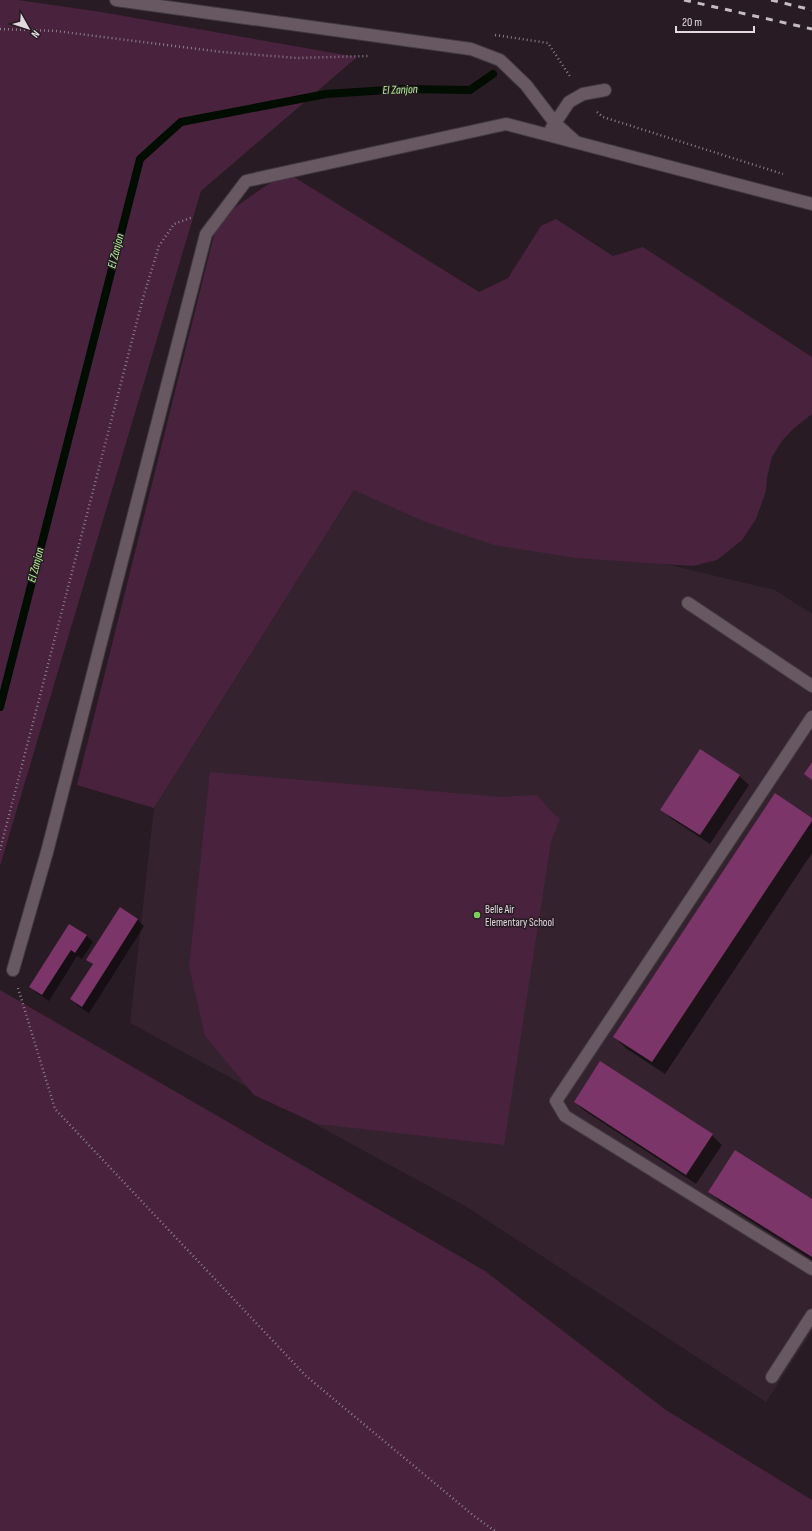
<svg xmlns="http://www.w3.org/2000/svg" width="812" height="1531" viewBox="0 0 812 1531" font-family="'Sofia Sans Condensed',sans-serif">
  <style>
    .built { fill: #34222e }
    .green { fill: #49223e }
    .shadow { fill: #0007 }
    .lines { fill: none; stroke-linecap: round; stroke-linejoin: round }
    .stream { stroke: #000d00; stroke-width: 8 }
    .building { fill: #7b3568 }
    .lane-casing { stroke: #42393f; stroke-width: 14 }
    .street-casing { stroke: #42393f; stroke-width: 14 }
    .path { stroke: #897e86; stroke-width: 2.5; stroke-dasharray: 1 3; stroke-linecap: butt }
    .lane { stroke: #675862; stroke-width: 12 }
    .street { stroke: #675862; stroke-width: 12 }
    .rail { stroke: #c4bac1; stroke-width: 3; stroke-dasharray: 7 7; stroke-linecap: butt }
    .poi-dot { fill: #79d157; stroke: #281b24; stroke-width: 1.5 }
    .labels { text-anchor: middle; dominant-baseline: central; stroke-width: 3; stroke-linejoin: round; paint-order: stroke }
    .poi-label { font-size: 11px; fill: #e2d9df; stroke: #281b24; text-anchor: start }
    .water-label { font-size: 12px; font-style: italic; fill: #acf492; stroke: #281b24 }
  </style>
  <rect width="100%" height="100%" fill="#281b24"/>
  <!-- built -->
  <path class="built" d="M354,490L775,590L812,614V1331L766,1402L465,1206L130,1023L154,808Z"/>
  <!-- green -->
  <path class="green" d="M0,0H18L101,12L357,57L201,191L0,866Z
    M286,172L479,292L508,278L541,226L556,219L613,256L643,247L812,357V414L793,429L782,441L772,457L767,477L766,491L756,519L742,540L717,560L693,566L575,558L494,545L423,521L354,490L154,808L77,785L218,219Z
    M210,772L501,797L537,795L553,813L560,819L551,842L504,1145L317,1124L254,1095L205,1036L189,967Z
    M0,990L485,1271L666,1410L812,1500V1531H0Z"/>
  <!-- shadow -->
  <path class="shadow" d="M739,776L749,785L710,844L672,819L662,810Z
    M812,819V853L665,1074L627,1049L614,1037Z
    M120,909L138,920L144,926L89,1013L78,1006L72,999L94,966L88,960Z
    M69,925L87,936L93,942L82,959L77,956L49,1001L37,993L30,986Z
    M575,1102L712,1135L722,1145L696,1184L585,1111Z
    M710,1191L812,1200V1260L719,1201Z"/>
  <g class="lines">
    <!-- stream -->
    <path class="stream" d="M0,707L140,159L181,122L326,94L403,89L470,90L493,74"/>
  </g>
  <!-- building -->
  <path class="building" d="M700,749L740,775L700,835L660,810Z
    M812,762V780L804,774Z
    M775,793L812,818V821L652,1062L613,1037Z
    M120,907L138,919L82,1007L70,999L93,964L86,960Z
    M69,924L87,935L75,953L71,950L42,995L29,987Z
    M600,1061L713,1134L686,1175L574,1102Z
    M735,1150L812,1199V1257L708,1192Z"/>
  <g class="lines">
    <!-- lane casing -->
    <g class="lane-casing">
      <path id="lane" d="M116,0L471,49L500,60L526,85L555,123L576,142
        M551,129L569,102L583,94L605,90
        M688,603L812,686
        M812,717L556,1101L565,1116L812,1269
        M772,1377L812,1315"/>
    </g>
    <!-- street casing -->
    <g class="street-casing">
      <path id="street" d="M13,970L47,852L206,234L246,181L506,124L812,204"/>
    </g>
    <!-- path -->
    <path class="path" d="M0,29L56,31L222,52L297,58L368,56
      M495,35L548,43L571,78
      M597,112L603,117L783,174
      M0,850L143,298L159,246L174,224L193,217
      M18,988L55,1109L306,1376L474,1516L495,1531"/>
    <!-- lane -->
    <use href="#lane" class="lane"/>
    <!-- street -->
    <use href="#street" class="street"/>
    <!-- rail -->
    <path class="rail" d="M684,0L812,29
      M771,0L812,10"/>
  </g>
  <!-- markers -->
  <circle class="poi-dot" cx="477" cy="915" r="4"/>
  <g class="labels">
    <!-- poi labels -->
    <g class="poi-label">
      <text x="485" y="909">Belle Air<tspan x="485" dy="13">Elementary School</tspan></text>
    </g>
    <!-- water labels -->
    <g class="water-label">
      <text transform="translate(400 90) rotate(-2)">El Zanjon</text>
      <text transform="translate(116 251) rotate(-76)">El Zanjon</text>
      <text transform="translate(36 565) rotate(-76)">El Zanjon</text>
    </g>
  </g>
  <!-- north arrow -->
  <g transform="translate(28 28) rotate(129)" stroke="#281b24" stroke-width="3" paint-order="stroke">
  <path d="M0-3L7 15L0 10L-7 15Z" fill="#e2d9df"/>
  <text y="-6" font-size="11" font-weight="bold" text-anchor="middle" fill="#e2d9df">N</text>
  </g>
  <!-- scale -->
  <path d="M676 26v6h78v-6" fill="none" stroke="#e2d9df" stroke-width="2"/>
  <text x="682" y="26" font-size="12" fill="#e2d9df" stroke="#281b24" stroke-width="3" paint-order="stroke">20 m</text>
</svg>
